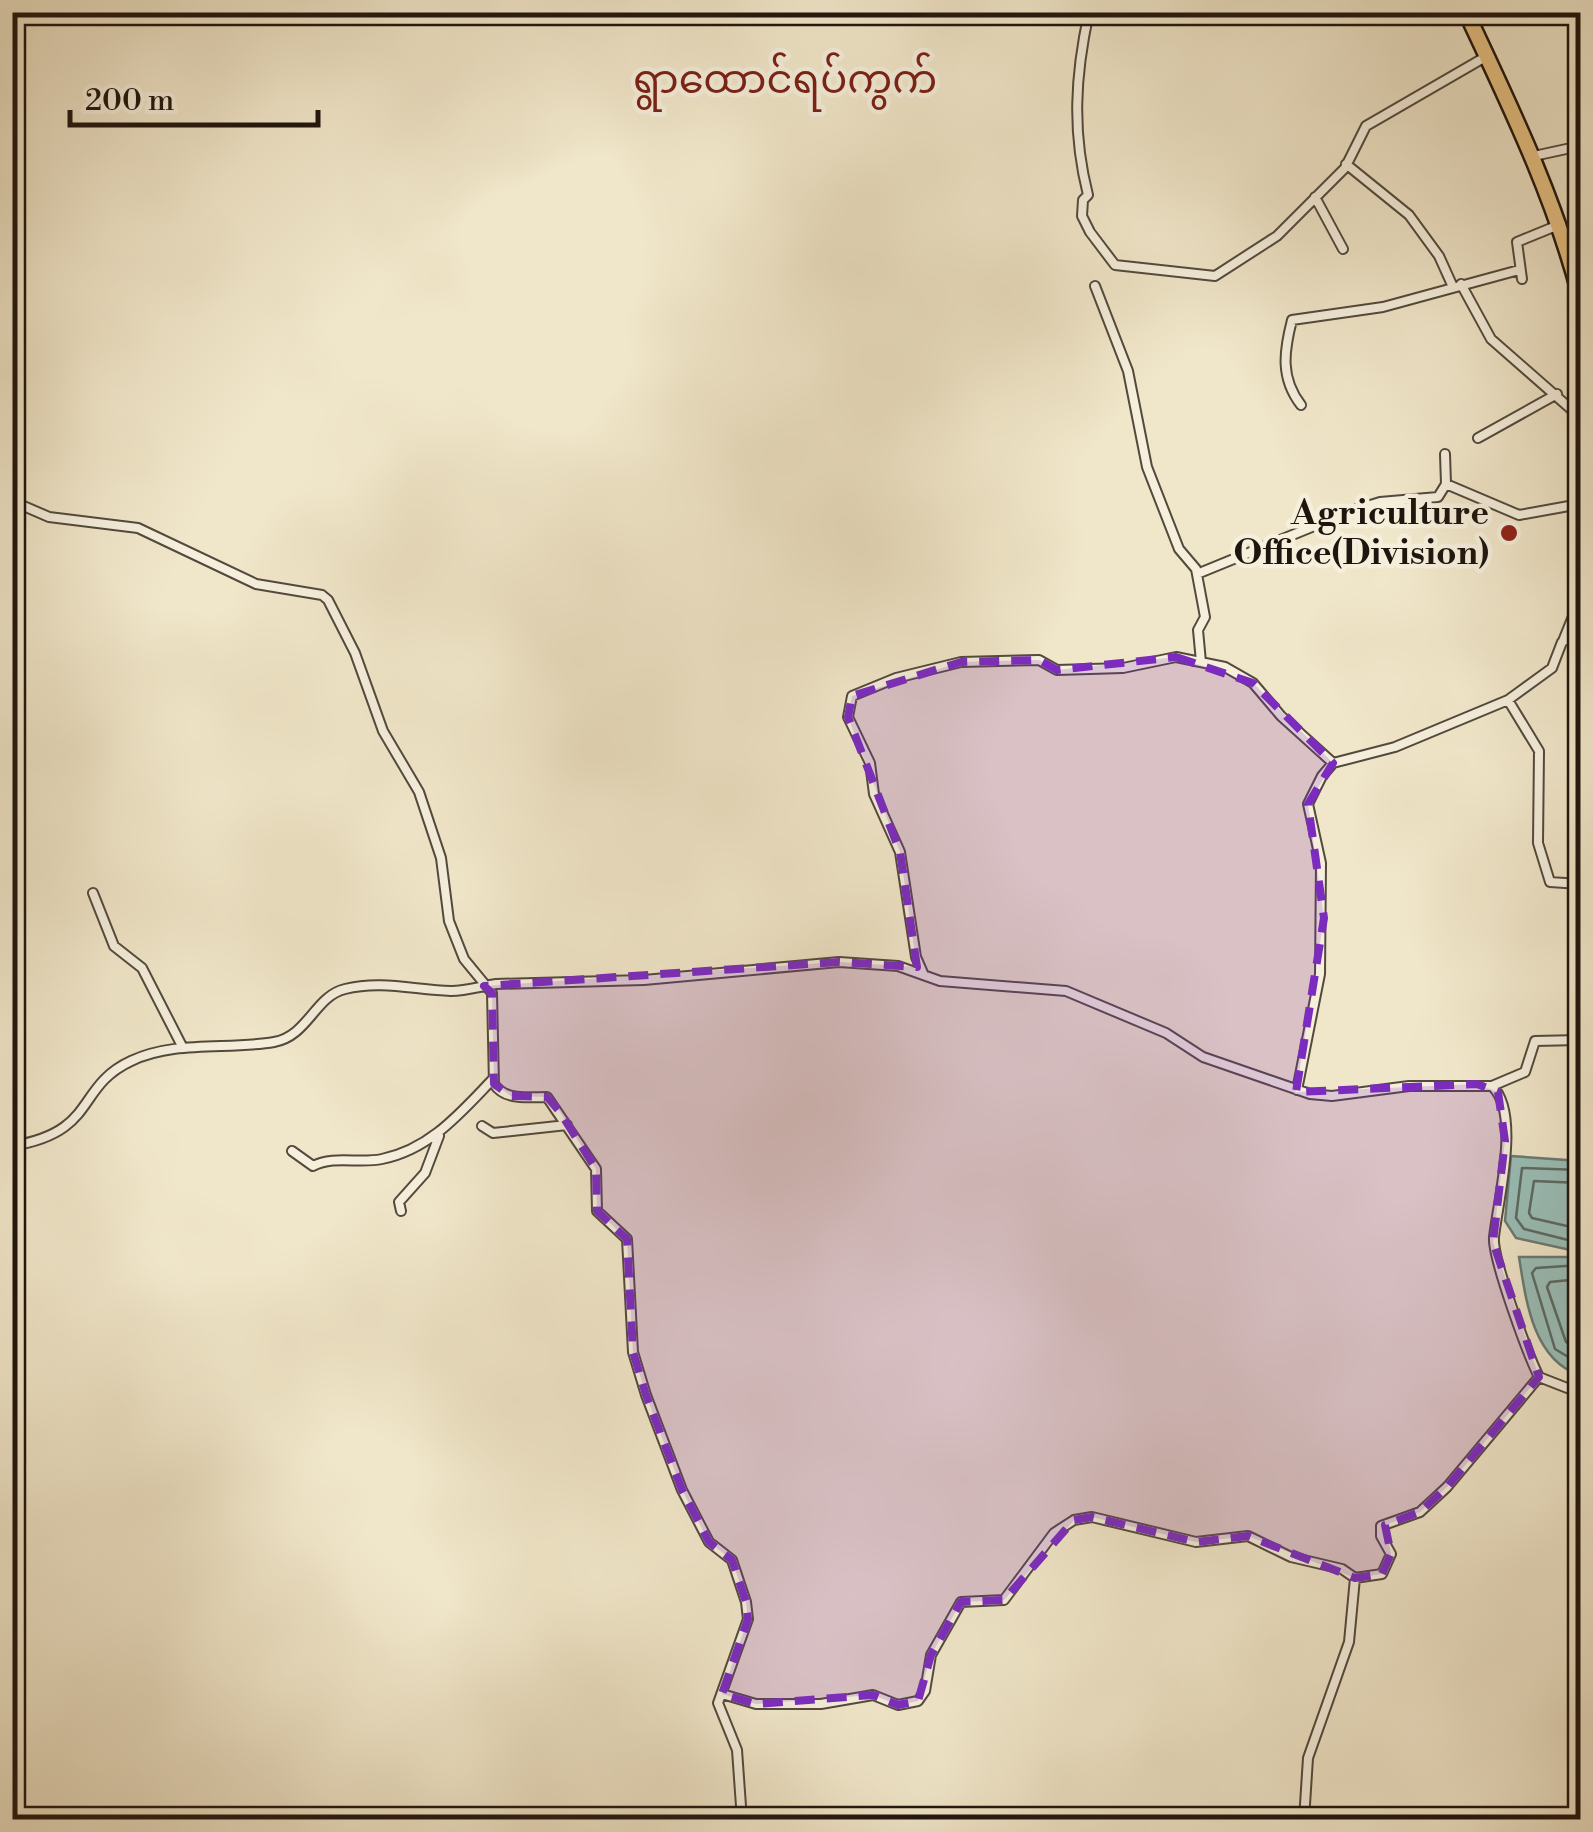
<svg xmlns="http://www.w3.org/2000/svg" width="1593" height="1832" viewBox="0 0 1593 1832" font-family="'Libre Bodoni','Noto Sans Myanmar',serif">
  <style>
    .water { fill: #9abfb8; stroke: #697b74; stroke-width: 2.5 }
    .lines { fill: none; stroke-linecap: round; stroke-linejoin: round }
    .shore { stroke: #5c6a63; stroke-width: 2.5 }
    .minor-casing { stroke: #53493d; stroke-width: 12 }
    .trunk-casing { stroke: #1f150e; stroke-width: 19 }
    .minor { stroke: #f5efdc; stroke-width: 8 }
    .trunk { stroke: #e8c384; stroke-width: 14 }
    .marked { fill: #7b2cbf; fill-opacity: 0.2; stroke: #7b2cbf; stroke-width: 8; stroke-dasharray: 20 12; stroke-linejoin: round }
    .poi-dot { fill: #8f2418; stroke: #f5efdc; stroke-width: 4 }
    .labels { text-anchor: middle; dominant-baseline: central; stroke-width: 9; stroke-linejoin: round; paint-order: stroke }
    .poi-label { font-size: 35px; font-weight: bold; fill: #1f150e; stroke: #f5efdc; text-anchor: end }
    .quarter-label { font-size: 40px; fill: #7a1f14; stroke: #f5efdc }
  </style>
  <rect width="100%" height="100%" fill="#f0e6c9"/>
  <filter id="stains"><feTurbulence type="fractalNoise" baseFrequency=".002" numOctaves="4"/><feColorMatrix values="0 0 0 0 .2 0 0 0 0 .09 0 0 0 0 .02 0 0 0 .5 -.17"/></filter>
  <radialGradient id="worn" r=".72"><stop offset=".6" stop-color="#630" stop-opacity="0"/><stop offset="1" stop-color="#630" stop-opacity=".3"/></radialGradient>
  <!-- water -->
  <path class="water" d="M1511,1156L1580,1161L1579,1375C1533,1359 1526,1301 1519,1257H1575V1251L1516,1238L1505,1221Z"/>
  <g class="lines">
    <!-- shore -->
    <path class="shore" d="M1580,1170L1522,1168L1516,1218L1524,1229L1580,1243
      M1580,1183L1534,1181L1529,1213L1532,1218L1580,1229
      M1580,1265L1536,1268L1532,1273L1555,1349L1580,1364
      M1580,1279L1550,1282L1547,1287L1566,1342L1580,1351"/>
    <!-- minor casing -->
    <g class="minor-casing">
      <path id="minor" d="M1089,12C1075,76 1072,132 1088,195L1083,200L1082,216L1090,232L1115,265L1215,276L1277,236L1345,168L1366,126L1487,56
        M1534,156L1580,146
        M1346,164L1409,215L1439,256L1453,287
        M1315,197L1343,249
        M1522,279L1517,242L1561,224
        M1461,284L1491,339L1580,417
        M1095,286L1128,371L1147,467L1179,549L1196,569L1205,617L1198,630L1201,662
        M1301,405C1280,378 1284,351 1292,320L1383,307L1519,270
        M1478,438L1557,394
        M1445,454L1446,484L1519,515L1580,504
        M12,501L49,517L138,528L256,584L322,595L328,600L355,653L383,731L419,792L441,858L449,921L464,959L492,993L494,1084C505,1101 528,1097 547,1097L596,1169L597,1211L627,1239L633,1352L646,1395L682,1490L709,1542L732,1560L746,1602L748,1619L718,1703L737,1750L742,1820
        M1197,574L1351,511L1380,502L1438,497L1446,484
        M1563,641L1580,599
        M1508,700L1539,751L1538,843L1550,882L1580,884
        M93,893L114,946L142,968L183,1048
        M923,973L916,957L900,852L874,794L870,763L848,717L852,696L896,678L961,662L1039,660L1057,670L1123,668L1176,657L1225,667L1253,683L1281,716L1333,763
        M1492,1086L1525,1072L1535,1041L1580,1040
        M1297,1090L1320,974L1321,863L1308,804L1322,776L1333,763L1395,747L1508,700L1552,668L1562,642L1580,633
        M482,1126L493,1133L567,1125
        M12,1146C98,1132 75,1087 131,1061C175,1040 228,1050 274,1042C308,1036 315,996 345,989C381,980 415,990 451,991C466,991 482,986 496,984L644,980L839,962L898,966L940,981L1066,991L1166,1033L1203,1057L1310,1094L1332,1096L1409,1086H1492C1521,1113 1498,1200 1494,1237C1492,1258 1528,1355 1539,1377L1580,1393
        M292,1151L313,1166C334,1155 359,1164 382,1159C431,1149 461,1112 494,1078
        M401,1211L399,1202L425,1173L439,1136
        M722,1694L756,1704H821L873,1695L898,1705L918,1701L925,1691L931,1655L961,1602L1004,1600L1054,1533L1074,1520L1092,1517L1196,1542L1248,1536L1291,1557L1342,1569L1355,1578
        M1304,1820L1308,1758L1349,1642L1355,1578L1382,1574L1391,1554L1381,1536V1526L1420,1512L1447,1487L1539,1377"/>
    </g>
    <!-- trunk casing -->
    <g class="trunk-casing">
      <path id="trunk" d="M1466,12C1510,106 1554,196 1580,296"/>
    </g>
    <!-- minor -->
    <use href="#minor" class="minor"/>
    <!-- trunk -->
    <use href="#trunk" class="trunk"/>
  </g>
  <!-- marked area -->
  <path class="marked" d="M1176,657L1253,683L1333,763L1308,804L1324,918L1296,1092L1477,1084L1498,1092L1505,1141L1493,1242L1539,1377L1447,1487L1420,1512L1385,1525L1391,1554L1382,1574L1355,1578L1248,1536L1196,1542L1092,1517L1074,1520L1004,1600L961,1602L931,1655L918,1701L898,1705L873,1695L756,1704L722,1694L748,1619L746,1602L732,1560L709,1542L682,1490L646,1395L633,1352L627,1239L597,1211L596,1169L560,1112L547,1097L511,1096L494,1084L492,993L484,986L839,962L917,967L900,852L848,717L852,696L961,662L1039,660L1057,670Z"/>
  <!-- markers -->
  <circle class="poi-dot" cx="1509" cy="533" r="10"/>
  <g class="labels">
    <!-- poi labels -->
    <g class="poi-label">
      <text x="1489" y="513">Agriculture<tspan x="1489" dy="40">Office(Division)</tspan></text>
    </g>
    <!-- quarter labels -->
    <g class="quarter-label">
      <text x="785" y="81">ရွာထောင်ရပ်ကွက်</text>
    </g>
  </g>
  <!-- margin -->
  <rect width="1593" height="1832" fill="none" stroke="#f0e6c9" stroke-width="50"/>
  <rect x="15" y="15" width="1563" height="1802" fill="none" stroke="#1f150e" stroke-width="5"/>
  <rect x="25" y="25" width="1543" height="1782" fill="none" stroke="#1f150e" stroke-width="2.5"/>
  <!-- scale -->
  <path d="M70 110v15h248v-15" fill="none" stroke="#1f150e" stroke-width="5"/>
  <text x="85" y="110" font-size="30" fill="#1f150e" stroke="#f5efdc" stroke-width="8" paint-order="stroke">200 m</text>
  <rect width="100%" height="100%" filter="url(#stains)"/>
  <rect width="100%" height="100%" fill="url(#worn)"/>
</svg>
